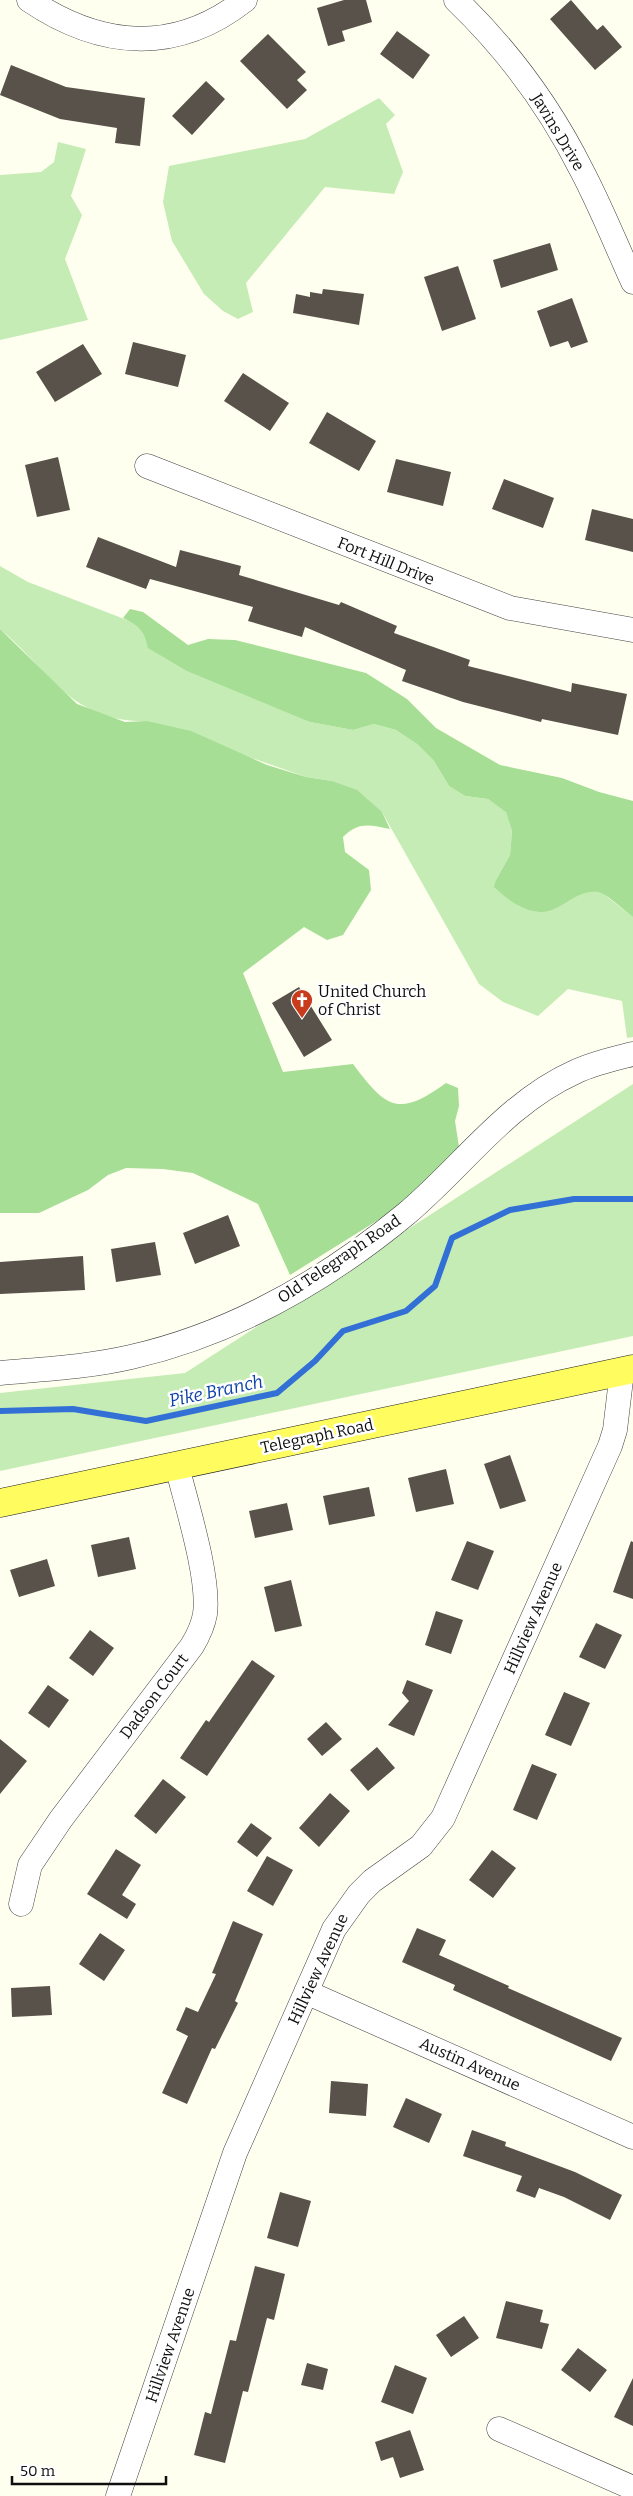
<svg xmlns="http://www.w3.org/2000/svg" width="633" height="2496" viewBox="0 0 633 2496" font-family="Bitter,serif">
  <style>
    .green { fill: #c6ecb6 }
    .forest { fill: #a5de94 }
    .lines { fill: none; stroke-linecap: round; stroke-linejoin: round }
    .stream { stroke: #3270d6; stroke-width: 6 }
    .building { fill: #58524a }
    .minor-casing { stroke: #414141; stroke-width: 25 }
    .major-casing { stroke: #1f1f1f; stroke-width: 29 }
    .minor { stroke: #fff; stroke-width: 24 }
    .major { stroke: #fffc5f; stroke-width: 28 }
    .labels { text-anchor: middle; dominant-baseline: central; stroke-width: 5; stroke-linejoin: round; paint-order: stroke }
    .street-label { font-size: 16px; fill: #0e0e0e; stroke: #fff }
    .poi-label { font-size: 16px; fill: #0e0e0e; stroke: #fff; text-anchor: start }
    .water-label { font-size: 18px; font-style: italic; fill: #0e43a9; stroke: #fff }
  </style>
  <rect width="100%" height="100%" fill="#ffffef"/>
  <!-- green -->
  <path class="green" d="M379,98L395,115L386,124L403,172L394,194L325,187L246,283L253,312L238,319L223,311L204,294L172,241L163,202L169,166L305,139Z
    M58,142L86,149L71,196L82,215L65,259L88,320L0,340V175L41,172L54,162Z
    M0,566L28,582L135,623L145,634L310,722L353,730L374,724L396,730L417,744L434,761L449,786L465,796L488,799L506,811L512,831L510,855L496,880L601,892L633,917V1037L627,1038L622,1001L568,989L538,1016L503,1002L479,984L382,812L332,781L306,777L147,721C72,723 50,671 0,629Z
    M633,1084V1336L0,1471V1393L185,1373Z"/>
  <!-- forest -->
  <path class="forest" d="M130,609L143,612L188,645L208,639L235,640L366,673L407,699L436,728L500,765L562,778L599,792L633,801V917C625,911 606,893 598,892C580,890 571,901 556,908C534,920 510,902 494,887L496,880L510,855L512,831L506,812L488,799L465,796L449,786L434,761L417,744L396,730L374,724L353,730L310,722L187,671L148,648C145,632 139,625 123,618Z
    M0,629L77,704L125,722L147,721L191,731L267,765L306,777L332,781L357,790L382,812L390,829C370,825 359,821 343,837L345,852L369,870L371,890L343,935L327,940L304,927L243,973L283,1072L353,1064C386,1108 398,1118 446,1083L458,1088L459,1106L455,1121L459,1147L407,1202L290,1275L258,1204L193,1173L163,1169L126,1168L108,1175L88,1190L39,1213H0Z"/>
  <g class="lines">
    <!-- stream -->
    <path class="stream" d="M0,1411L73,1409L146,1421L277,1393L315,1361L343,1331L406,1311L435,1286L452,1238L510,1210L574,1199H633"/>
  </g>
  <!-- building -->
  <path class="building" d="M344,0H366L372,22L342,31L345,41L328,46L317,8Z
    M571,0L597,30L603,25L622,47L595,70L550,19Z
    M397,31L430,55L413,79L380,54Z
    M268,34L306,72L297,80L307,90L287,109L240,61Z
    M11,65L66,87L145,98L140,146L115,143L117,128L60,119L0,95Z
    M206,81L225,99L192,135L172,116Z
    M550,243L558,270L501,288L493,260Z
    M458,266L476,319L442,331L424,277Z
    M323,289L364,294L359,325L293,313L296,294L310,297V292L322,294Z
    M572,298L588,342L571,348L568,341L550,347L537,311Z
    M133,342L186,355L178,387L125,374Z
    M83,344L102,374L55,402L36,372Z
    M243,373L289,403L270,431L224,401Z
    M327,412L376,441L359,471L309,443Z
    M58,457L70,510L37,517L25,465Z
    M396,459L451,472L443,506L387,492Z
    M504,479L554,498L543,528L492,509Z
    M592,509L633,519V552L585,540Z
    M98,537L176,567L180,550L241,566L239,575L339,605L341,602L397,626L394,633L470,660L468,666L571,692L572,683L627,694L618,735L542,719L541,722L463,702L402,681L406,670L305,627L302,637L248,621L253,607L150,579L146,589L86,567Z
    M299,987L332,1040L304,1057L272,1003Z
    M228,1215L240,1246L195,1264L183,1233Z
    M155,1242L161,1275L116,1282L111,1249Z
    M83,1256L85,1290L0,1294V1262Z
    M510,1455L526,1501L500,1509L484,1464Z
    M446,1469L454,1504L416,1512L408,1478Z
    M369,1487L375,1516L329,1525L323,1496Z
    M287,1503L293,1530L255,1538L249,1511Z
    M129,1537L136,1569L98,1577L91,1545Z
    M467,1541L494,1551L478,1590L451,1580Z
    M631,1541L633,1542V1599L613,1592Z
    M47,1559L55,1586L19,1597L10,1570Z
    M291,1580L302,1626L275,1632L264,1587Z
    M436,1611L463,1620L451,1654L425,1645Z
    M596,1623L622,1635L605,1669L579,1657Z
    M90,1630L114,1648L93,1676L69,1658Z
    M252,1660L275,1676L207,1776L180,1758L206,1720L209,1722Z
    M407,1680L433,1690L414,1736L388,1725L409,1701L402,1693Z
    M48,1685L69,1700L49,1728L28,1713Z
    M564,1692L590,1703L571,1746L545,1735Z
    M326,1722L342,1739L322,1756L307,1739Z
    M0,1739L27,1761L0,1794Z
    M377,1747L395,1768L368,1791L350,1770Z
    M532,1764L557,1774L537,1820L513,1810Z
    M163,1779L186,1797L156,1834L134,1816Z
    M330,1793L350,1811L319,1847L299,1828Z
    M251,1823L272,1838L257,1857L237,1842Z
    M116,1849L141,1865L122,1895L136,1904L127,1919L87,1894Z
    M492,1850L516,1868L493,1898L469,1880Z
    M267,1856L293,1870L273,1906L247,1891Z
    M233,1921L263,1934L235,2001L238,2003L215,2049L212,2048L187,2104L162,2093L188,2036L176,2030L186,2007L198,2012L216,1974L212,1973Z
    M417,1928L446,1940L439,1955L509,1986L508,1988L622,2038L611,2061L453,1990L455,1985L402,1962Z
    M100,1933L125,1950L104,1981L79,1964Z
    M50,1986L52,2015L12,2017L11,1988Z
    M331,2081L368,2084L366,2116L329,2113Z
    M406,2098L442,2114L429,2143L393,2127Z
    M472,2130L506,2142L505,2146L575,2172L622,2195L610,2220L564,2197L539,2188L535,2198L516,2191L522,2176L463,2156Z
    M280,2192L311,2201L298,2247L267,2238Z
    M255,2266L285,2274L274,2320L267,2318L248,2392L243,2391L225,2463L194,2455L205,2412L211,2414L230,2340L236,2341Z
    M506,2301L543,2310L540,2322L549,2324L542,2349L496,2338Z
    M464,2316L479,2338L451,2357L436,2335Z
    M578,2348L607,2370L590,2392L561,2370Z
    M307,2363L328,2369L323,2390L301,2385Z
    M395,2365L427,2378L413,2414L381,2402Z
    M633,2378V2426L614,2417Z
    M410,2430L424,2470L400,2478L393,2457L381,2461L375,2442Z"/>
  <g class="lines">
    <!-- minor casing -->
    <g class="minor-casing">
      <path id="minor" d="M29,0C100,48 175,55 245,0
        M456,0C507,49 550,107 582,171C601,207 616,245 633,282
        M147,466L510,608L633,630
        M0,1373C44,1369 88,1367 131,1357C232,1334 326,1280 406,1214C463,1166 506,1103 575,1072C594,1063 613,1059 633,1054
        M21,1904L30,1865L61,1819L192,1646C198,1636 203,1626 205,1614C210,1578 186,1503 177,1466
        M306,1992L633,2137
        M499,2429L633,2488
        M118,2496L235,2153L334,1929L359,1894L372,1881L421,1846L443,1818L610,1446L615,1430L622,1371"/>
    </g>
    <!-- major casing -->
    <g class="major-casing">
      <path id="major" d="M0,1503L633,1369"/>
    </g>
    <!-- minor -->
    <use href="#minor" class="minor"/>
    <!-- major -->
    <use href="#major" class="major"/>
  </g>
  <!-- icons -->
  <defs>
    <g id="church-pin" transform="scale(1.125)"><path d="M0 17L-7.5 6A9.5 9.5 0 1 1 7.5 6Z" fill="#c83b1c" stroke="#fff"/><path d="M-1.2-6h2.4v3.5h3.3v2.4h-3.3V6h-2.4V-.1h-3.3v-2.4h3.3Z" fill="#fff"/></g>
  </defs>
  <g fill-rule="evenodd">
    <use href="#church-pin" x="302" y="1000"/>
  </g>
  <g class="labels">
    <!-- street labels -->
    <g class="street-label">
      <text transform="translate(558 132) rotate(59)">Javins Drive</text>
      <text transform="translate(386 561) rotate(22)">Fort Hill Drive</text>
      <text transform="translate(339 1259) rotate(-34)">Old Telegraph Road</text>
      <text transform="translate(317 1436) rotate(-12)">Telegraph Road</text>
      <text transform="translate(533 1618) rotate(-66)">Hillview Avenue</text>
      <text transform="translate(154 1696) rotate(-53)">Dadson Court</text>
      <text transform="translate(318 1969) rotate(-65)">Hillview Avenue</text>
      <text transform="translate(470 2064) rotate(24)">Austin Avenue</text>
      <text transform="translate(170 2345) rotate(-71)">Hillview Avenue</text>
    </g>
    <!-- poi labels -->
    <g class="poi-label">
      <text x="318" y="991">United Church<tspan x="318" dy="18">of Christ</tspan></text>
    </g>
    <!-- water labels -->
    <g class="water-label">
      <text transform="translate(216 1391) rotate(-12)">Pike Branch</text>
    </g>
  </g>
  <!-- scale -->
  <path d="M12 2476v8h154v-8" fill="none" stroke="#0e0e0e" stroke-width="2.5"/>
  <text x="20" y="2476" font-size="15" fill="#0e0e0e" stroke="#ffffff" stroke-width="4" paint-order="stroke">50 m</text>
</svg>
